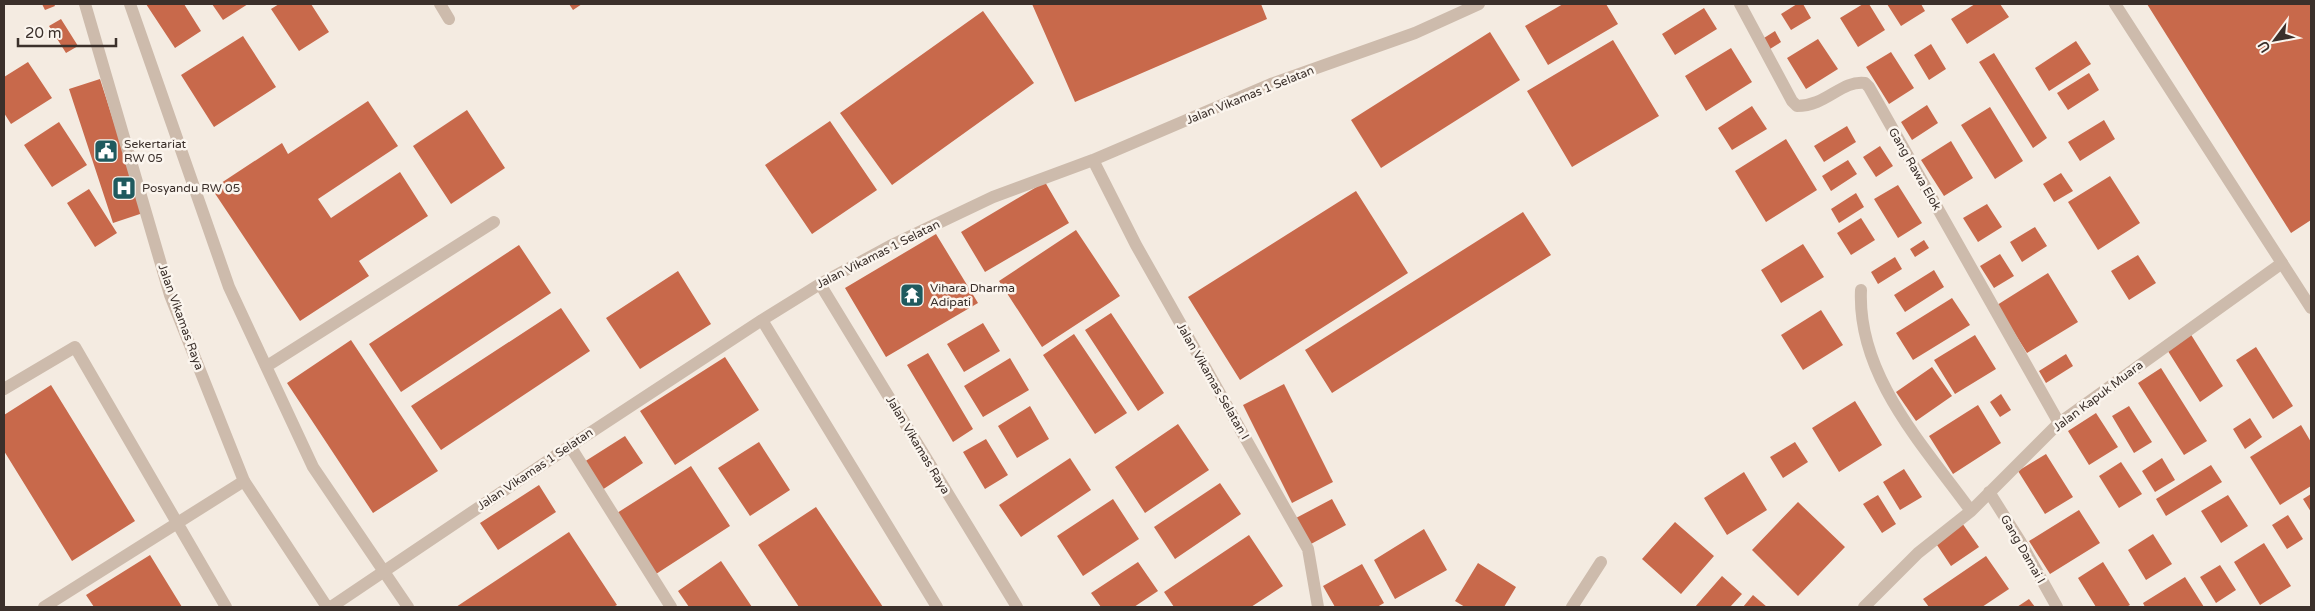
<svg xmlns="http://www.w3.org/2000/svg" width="2315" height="611" viewBox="0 0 2315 611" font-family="'Varela Round',sans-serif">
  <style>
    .building { fill: #c8694b }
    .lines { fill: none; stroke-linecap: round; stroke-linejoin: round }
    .lane { stroke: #cdbbac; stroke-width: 12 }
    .street { stroke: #cdbbac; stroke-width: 12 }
    .labels { text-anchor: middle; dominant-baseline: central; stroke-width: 5; stroke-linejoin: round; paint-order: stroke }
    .street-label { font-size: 12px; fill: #3b302b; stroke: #fbf5ee }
    .poi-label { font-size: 12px; fill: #3b302b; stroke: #fbf5ee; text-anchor: start }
  </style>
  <rect width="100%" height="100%" fill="#f4ebe1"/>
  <!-- building -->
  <path class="building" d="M42,4H54L55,6L45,10Z
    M146,4H184L201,31L175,48Z
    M212,4H248L223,20Z
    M279,4H311L329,32L299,51L271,9Z
    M569,4H582L573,10Z
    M1032,4H1261L1267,19L1075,102Z
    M1563,4H1606L1618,24L1548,65L1525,26Z
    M1797,4H1803L1811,18L1791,30L1781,14Z
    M1863,4H1869L1885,30L1858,47L1840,18Z
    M1887,4H1921L1925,11L1901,26Z
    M1975,4H2000L2009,17L1967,44L1951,19Z
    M2147,4H2311V220L2291,233Z
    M1704,8L1717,29L1675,55L1662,34Z
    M983,11L1034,83L892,185L840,113Z
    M61,19L78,46L66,53L49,26Z
    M1775,31L1781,42L1770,49L1764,38Z
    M1490,32L1520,80L1381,168L1351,120Z
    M243,36L276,87L214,127L181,75Z
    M1818,39L1838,69L1806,89L1787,58Z
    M1613,40L1659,116L1572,167L1527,91Z
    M2076,41L2091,64L2049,91L2035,68Z
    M1931,44L1946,69L1929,80L1914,55Z
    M1731,48L1752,82L1706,111L1685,76Z
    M1891,52L1914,88L1889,104L1866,67Z
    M1994,53L2047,138L2033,148L1979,62Z
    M28,62L52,98L11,124L4,113V77Z
    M2089,73L2099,90L2068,110L2057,93Z
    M100,79L143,213L113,223L69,89Z
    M368,101L398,146L318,199L331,218L400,172L428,216L359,261L369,276L300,321L212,189L282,143L288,154Z
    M1927,105L1938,123L1912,140L1901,122Z
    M1752,106L1767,129L1732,150L1718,128Z
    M1990,107L2023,161L1995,179L1961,125Z
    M467,110L505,168L451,204L413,146Z
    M2104,120L2115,139L2080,161L2068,142Z
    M830,121L877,190L812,234L765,165Z
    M59,122L87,165L52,187L24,145Z
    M1847,126L1856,142L1824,162L1814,146Z
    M1786,139L1817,190L1766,222L1735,171Z
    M1951,141L1973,178L1944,196L1921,160Z
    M1880,146L1893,166L1876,177L1863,157Z
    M1848,160L1857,174L1831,191L1822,176Z
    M2061,173L2073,191L2054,202L2043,184Z
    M2110,176L2140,223L2098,250L2068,202Z
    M1045,182L1069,223L985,272L961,232Z
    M1898,185L1922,223L1898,238L1874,199Z
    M89,189L117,233L95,247L67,203Z
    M1356,191L1408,273L1240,380L1188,297Z
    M1856,193L1864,207L1839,223L1831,209Z
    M1987,204L2002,227L1978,242L1963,218Z
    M1523,212L1551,255L1332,393L1305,350Z
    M1861,218L1875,240L1851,255L1837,233Z
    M2035,227L2047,246L2022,262L2010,242Z
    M1076,230L1120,296L1042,347L999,281Z
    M936,234L978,303L886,357L845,288Z
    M1924,240L1929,248L1915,257L1910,249Z
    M1803,244L1824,277L1781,303L1761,270Z
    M519,245L551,293L401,392L369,344Z
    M2000,254L2014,276L1994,288L1980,266Z
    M2138,255L2156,283L2129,300L2111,271Z
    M1895,257L1902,269L1878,284L1871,272Z
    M1934,270L1944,287L1905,312L1894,295Z
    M678,271L711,324L640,369L606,318Z
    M2048,273L2078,322L2027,353L1997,305Z
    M1952,298L1970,325L1913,360L1896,333Z
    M561,308L590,351L441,450L411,406Z
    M1821,310L1843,345L1803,370L1781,335Z
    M1111,313L1164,393L1138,411L1085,330Z
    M983,323L1000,351L964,372L947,344Z
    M2190,333L2223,386L2200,402L2166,348Z
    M1074,334L1127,413L1095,434L1043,355Z
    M1975,335L1996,369L1955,394L1934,360Z
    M351,340L438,471L373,513L287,383Z
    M2256,347L2293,406L2273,419L2236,360Z
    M928,353L973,429L953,442L907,365Z
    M2066,354L2073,366L2046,383L2039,371Z
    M725,357L759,410L675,465L640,411Z
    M1010,358L1029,390L983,417L964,386Z
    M1932,367L1952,396L1916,421L1896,392Z
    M2161,368L2207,441L2184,455L2138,383Z
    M1284,384L1333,482L1292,503L1243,405Z
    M51,385L135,521L72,561L4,451V415Z
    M2001,394L2011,410L2000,417L1990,402Z
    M1855,401L1882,445L1839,472L1812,428Z
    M1978,405L2001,443L1953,474L1929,436Z
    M1030,406L1049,439L1017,458L998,426Z
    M2129,406L2152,442L2134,453L2112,416Z
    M2096,413L2118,447L2089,465L2068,431Z
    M2250,418L2262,437L2245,449L2233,429Z
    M1178,424L1209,470L1145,513L1115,467Z
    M2301,425L2311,442V486L2280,505L2250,457Z
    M625,436L643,463L602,490L584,462Z
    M986,439L1008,475L985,489L963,452Z
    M759,442L790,490L750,516L718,468Z
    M1795,442L1808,462L1783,478L1770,457Z
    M2046,454L2073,497L2045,514L2018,471Z
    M1070,458L1091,490L1021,537L999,505Z
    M2162,458L2175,480L2155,492L2142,471Z
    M2121,462L2142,494L2119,508L2099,476Z
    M2211,465L2222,482L2166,516L2156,499Z
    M691,466L730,526L656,574L617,513Z
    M1904,469L1922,497L1900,510L1883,482Z
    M1744,472L1767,510L1727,535L1704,498Z
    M1220,483L1241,514L1175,559L1154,527Z
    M539,485L556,512L498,550L480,523Z
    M2311,494V512L2303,499Z
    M1878,495L1896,524L1882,533L1863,504Z
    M2228,495L2248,526L2221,543L2201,511Z
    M1113,499L1139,539L1083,576L1057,536Z
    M1332,499L1346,525L1311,544L1296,518Z
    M1798,502L1845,547L1798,596L1752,550Z
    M816,507L883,607H799L758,545Z
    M2079,510L2100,543L2050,574L2029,541Z
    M2288,515L2303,539L2287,549L2272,525Z
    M1675,522L1714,556L1681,594L1642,559Z
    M1962,523L1979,547L1951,566L1935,542Z
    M1424,529L1447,570L1395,599L1374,560Z
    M569,532L617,605L613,607H456Z
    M2153,534L2172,564L2146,580L2128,550Z
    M1249,535L1283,586L1251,607H1174L1164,592Z
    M2264,543L2291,586L2260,605L2234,562Z
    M150,555L182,607H94L86,595Z
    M1986,556L2009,589L1982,607H1929L1923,599Z
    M721,561L752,607H689L678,591Z
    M1138,562L1158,591L1134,607H1101L1091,593Z
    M2103,562L2130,605L2126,607H2096L2078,578Z
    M1478,563L1516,587L1504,607H1465L1455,601Z
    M1362,564L1384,603L1377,607H1335L1323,586Z
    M2220,565L2236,590L2216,603L2200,577Z
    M1722,576L1742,594L1730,607H1695Z
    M2185,577L2204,607H2145L2143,603Z
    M1753,595L1767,607H1743Z
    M2029,599L2035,607H2017Z"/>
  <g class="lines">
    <!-- lane -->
    <path class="lane" d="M130,4L229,287L313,467L408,607
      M440,4L449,19
      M2115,4L2311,308
      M267,366L494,222
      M4,389L75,347L226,607
      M44,607L244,481"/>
    <!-- street -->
    <path class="street" d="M85,4L170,295L244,481L327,607
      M1740,4L1792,101L1797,106C1827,106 1841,80 1865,83L1869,87L2059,423
      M1093,160L1136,245L1308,549L1318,607
      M820,284L1017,607
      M1861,290C1857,376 1924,446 1971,511
      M762,320L937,607
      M570,446L671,607
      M1989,492L2020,541L2057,607
      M331,607L570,446L762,320L820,284L890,246L993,197L1093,160L1271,84L1415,33L1479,4
      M1572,607L1601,562
      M1864,607L1918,553L1971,511L2059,423L2282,263"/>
  </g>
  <!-- icons -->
  <defs>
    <g id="civic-square" transform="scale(1.25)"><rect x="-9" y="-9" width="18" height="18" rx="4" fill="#1f5a5e" stroke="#fbf5ee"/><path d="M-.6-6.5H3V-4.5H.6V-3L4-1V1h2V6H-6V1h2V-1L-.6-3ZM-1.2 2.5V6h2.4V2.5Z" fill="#fff"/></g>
    <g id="hospital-square" transform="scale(1.25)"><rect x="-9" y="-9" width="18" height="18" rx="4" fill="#1f5a5e" stroke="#fbf5ee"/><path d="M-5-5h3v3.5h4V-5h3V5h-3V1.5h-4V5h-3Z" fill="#fff"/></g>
    <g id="temple-square" transform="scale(1.25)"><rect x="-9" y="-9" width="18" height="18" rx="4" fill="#1f5a5e" stroke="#fbf5ee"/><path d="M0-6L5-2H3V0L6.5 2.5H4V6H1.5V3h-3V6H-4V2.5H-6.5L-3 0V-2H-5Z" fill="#fff"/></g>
  </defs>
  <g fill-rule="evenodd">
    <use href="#civic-square" x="106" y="151"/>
    <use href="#hospital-square" x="124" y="188"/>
    <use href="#temple-square" x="912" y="295"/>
  </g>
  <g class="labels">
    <!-- street labels -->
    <g class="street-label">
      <text transform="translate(1250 95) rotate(-22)">Jalan Vikamas 1 Selatan</text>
      <text transform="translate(1915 169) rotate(60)">Gang Rawa Elok</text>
      <text transform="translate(878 254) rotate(-27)">Jalan Vikamas 1 Selatan</text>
      <text transform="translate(181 317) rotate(70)">Jalan Vikamas Raya</text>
      <text transform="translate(1213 381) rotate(60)">Jalan Vikamas Selatan I</text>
      <text transform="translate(2098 396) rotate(-37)">Jalan Kapuk Muara</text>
      <text transform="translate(918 445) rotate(59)">Jalan Vikamas Raya</text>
      <text transform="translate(535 469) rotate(-34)">Jalan Vikamas 1 Selatan</text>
      <text transform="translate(2023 549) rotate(60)">Gang Damai I</text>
    </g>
    <!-- poi labels -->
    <g class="poi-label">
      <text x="124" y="144">Sekertariat<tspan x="124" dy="14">RW 05</tspan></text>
      <text x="142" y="188">Posyandu RW 05</text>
      <text x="930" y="288">Vihara Dharma<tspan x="930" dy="14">Adipati</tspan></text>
    </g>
  </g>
  <!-- border -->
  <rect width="2315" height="611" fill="none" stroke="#3b302b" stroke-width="10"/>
  <!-- north arrow -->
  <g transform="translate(2275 40) rotate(238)" stroke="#fbf5ee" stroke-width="4" paint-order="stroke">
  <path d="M0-4L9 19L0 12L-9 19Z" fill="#3b302b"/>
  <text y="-8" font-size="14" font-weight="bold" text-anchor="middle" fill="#3b302b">U</text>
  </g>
  <!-- scale -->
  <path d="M18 38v8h98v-8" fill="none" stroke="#3b302b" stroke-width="2.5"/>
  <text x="25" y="38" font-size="15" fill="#3b302b" stroke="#fbf5ee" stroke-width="4" paint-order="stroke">20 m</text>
</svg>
